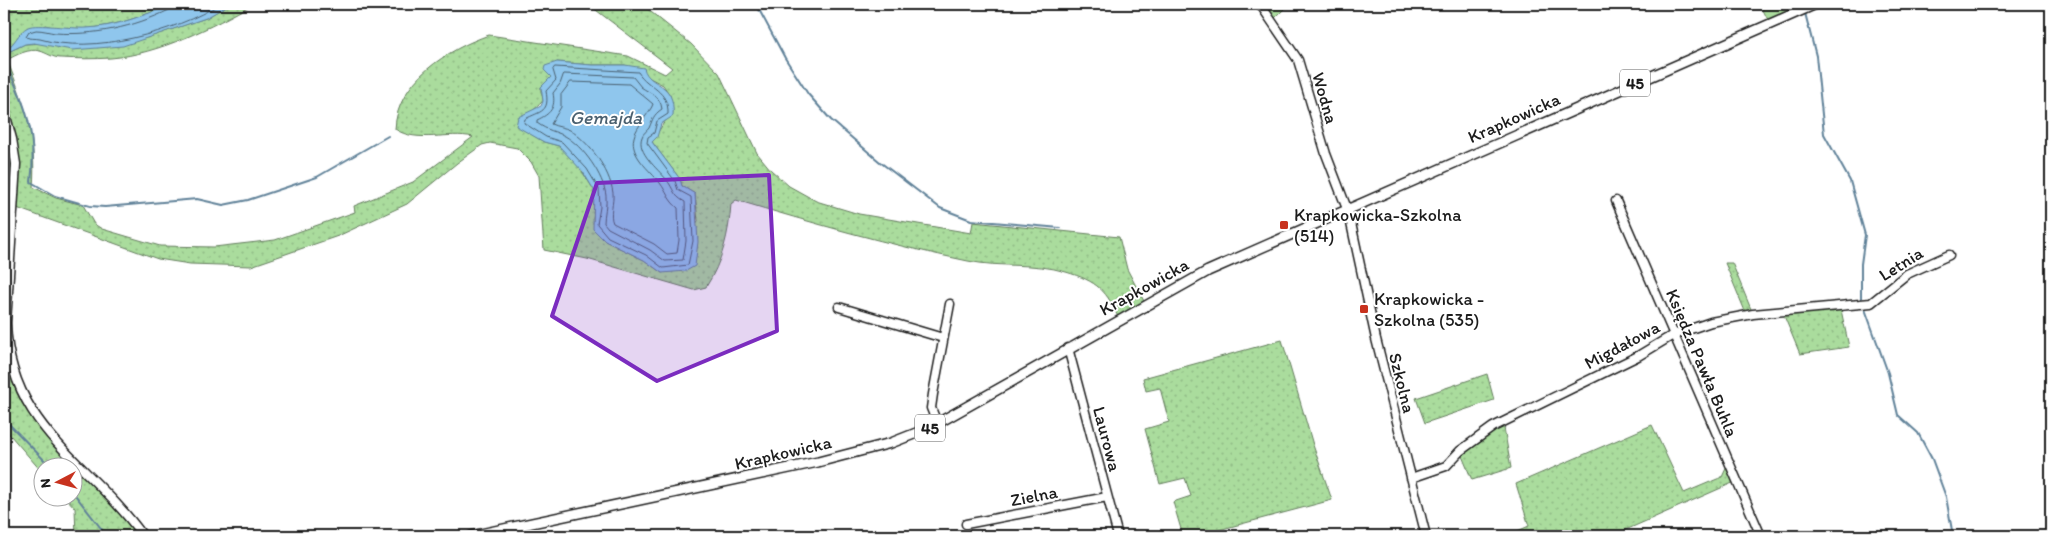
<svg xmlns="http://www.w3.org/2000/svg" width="2055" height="540" viewBox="0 0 2055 540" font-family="Itim,sans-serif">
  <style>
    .grass { fill: url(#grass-dots); stroke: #637c5c; fill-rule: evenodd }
    .forest { fill: url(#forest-firs); stroke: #637c5c }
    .water { fill: #8fc6ed; stroke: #618299 }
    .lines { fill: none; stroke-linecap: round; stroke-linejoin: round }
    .shore { stroke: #4a6070; stroke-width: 1 }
    .stream { stroke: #618299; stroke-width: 2 }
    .minor-casing { stroke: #1c1c1c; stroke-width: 11 }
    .major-casing { stroke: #1c1c1c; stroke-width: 12 }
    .minor { stroke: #fff; stroke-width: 8 }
    .major { stroke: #fff; stroke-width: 9 }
    .marked { fill: #7b2cbf; fill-opacity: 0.2; stroke: #7b2cbf; stroke-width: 4; stroke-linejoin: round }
    .poi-dot { fill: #c8321e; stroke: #fff; stroke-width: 2 }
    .labels { text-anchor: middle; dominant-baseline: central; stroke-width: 4; stroke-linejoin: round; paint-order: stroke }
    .shield { fill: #fff; stroke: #606060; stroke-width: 1 }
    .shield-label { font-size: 16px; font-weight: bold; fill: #1c1c1c }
    .street-label { font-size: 18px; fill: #1c1c1c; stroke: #fff }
    .poi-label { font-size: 18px; fill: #1c1c1c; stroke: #fff; text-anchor: start }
    .water-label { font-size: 19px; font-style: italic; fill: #4a6070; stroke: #fff }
  </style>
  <defs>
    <pattern id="grass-dots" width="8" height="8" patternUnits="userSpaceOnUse" patternTransform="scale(1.25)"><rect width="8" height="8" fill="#aadc9d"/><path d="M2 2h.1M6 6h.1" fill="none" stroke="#92bc87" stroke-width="1.8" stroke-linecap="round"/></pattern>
    <pattern id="forest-firs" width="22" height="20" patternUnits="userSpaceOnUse" patternTransform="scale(1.25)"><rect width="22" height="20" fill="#aadc9d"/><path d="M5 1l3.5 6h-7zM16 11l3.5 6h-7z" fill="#92bc87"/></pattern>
  </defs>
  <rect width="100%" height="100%" fill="#fff"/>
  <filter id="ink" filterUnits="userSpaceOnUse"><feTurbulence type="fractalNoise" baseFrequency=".02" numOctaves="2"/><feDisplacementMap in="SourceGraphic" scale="10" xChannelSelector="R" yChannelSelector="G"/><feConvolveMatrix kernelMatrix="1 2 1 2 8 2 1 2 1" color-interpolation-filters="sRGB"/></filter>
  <g filter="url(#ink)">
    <!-- grass -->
    <path class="grass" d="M4,4H172C134,20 87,37 45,25L4,51Z
      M230,4H253C212,27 159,54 111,58C95,59 77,59 61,58C53,58 47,53 40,51C29,48 16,55 7,60C25,104 37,139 33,187L56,198L83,205L94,224L102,229L160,246L214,247L275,240L355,212L354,206L413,182L473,137C449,131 417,144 395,129C397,81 448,49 489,35L628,56L665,74L672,68L588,4H641L691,44L719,73L757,153L771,170L789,186L816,201L859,214L971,233L973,222L1119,237L1127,269L1146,305L1119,320C1108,291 1097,281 1066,272C1034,262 1000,268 968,261C890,245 812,223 736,200L731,204C729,234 722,262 706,287L694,290L587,259L544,250L539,176L531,162L517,148L490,143L482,145L457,163L407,204L338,236L251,266L190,264L158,259L14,207L6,336L27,403L143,536H76L75,508L66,498H72V468H42V472L4,428V54L25,44L143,39L206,18ZM557,62L592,65H625L663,85L670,95L673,111C664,121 659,131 652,142L680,179L682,186L695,194L698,221L662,273L644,260L605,241L593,219L595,207L594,190L576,162L559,146L544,142L516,125C521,120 543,103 543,100C543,95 540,93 541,87L552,77L546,72Z
      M1260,4H1289L1272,21Z
      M1725,263H1732L1753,314L1747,316Z
      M1840,305L1849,347L1800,354L1782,311Z
      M1282,340L1313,445L1332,500L1196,536H1183L1173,502L1191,496L1185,478L1160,484L1145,429L1169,422L1160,388L1146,391L1143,378Z
      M1487,374L1494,400L1425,423L1416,398Z
      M1503,422L1511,468L1472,480L1460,451Z
      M1652,425L1684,493L1722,477L1729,462L1737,481L1612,536H1506L1529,526L1516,484Z"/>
    <!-- forest -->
    <path class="forest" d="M1760,4H1806L1770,24Z"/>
    <!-- water -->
    <path class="water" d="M172,4H230L206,18L123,46L72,50L34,43L25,44L4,54V51C15,45 18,32 28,27C37,23 72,29 86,28C115,27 145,15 172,4Z
      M557,62L592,65H625L644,68C649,88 676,80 673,116L661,124L657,137L652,142L680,179L682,186L695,194L698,242L695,266L686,271L662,273L644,260L605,241L593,229L594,190L583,172L559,146L544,142L516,126L518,117L541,106L543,101L541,87L551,77L544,70L545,66Z"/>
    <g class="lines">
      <!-- shore -->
      <path class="shore" d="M172,4L169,10C134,27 94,36 55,33C49,32 43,30 36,30L29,32L26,37C30,39 35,38 40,39C93,55 175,32 220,4
        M555,67L638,72C648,88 669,90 668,114L657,121L654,133L648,137L647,143L675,181L678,190L691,197L693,241L688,265L663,268L646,255L608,237L597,224L600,207L599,189L587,169L562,142L546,137L524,123L525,119C541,111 550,112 546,91L556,80L553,70Z
        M564,74L633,77C636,80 638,84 641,87C651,94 660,95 662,109C653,115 653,119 649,128C647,131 643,133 642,137C636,152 658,169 666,179C675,190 672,195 685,202L686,241L683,260L665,261L650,250L608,228L604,223C604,214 607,205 606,196C604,176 583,146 565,136C555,131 548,131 537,123V120C550,114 556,108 553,93L560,84Z
        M571,82L629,84L653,104C651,111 636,127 634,137C629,155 650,170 660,183C667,192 668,200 678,208L679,240L677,253L667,254L654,244L613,223C609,215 614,202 613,193C610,170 589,142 570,130C564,127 557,127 551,124L561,107V95Z"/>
      <!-- stream -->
      <path class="stream" d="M756,4L785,58L808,94L831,120L880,162L940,208L971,220L1060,228
        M1271,6L1273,4
        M1805,13L1816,56L1824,134L1850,181L1865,235L1861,264V299
        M4,62C26,103 37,135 31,182L55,196L90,206L105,207L197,199L223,205L248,200L317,177L388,136
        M1865,309L1888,373L1898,415L1918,433L1932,459L1946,497L1953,536
        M4,419L52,468
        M72,491L107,536"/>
      <!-- minor casing -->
      <g class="minor-casing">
        <path id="minor" d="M1260,4L1298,60L1326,154L1349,214L1376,339L1426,536
          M4,109L12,139L16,164L6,323C9,428 89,461 143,536
          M1616,201L1761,536
          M839,307L943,338
          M1068,348L1118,536
          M937,423L931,408L933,394L950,304
          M1411,478L1446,466L1460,451L1493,427L1638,356L1673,335L1711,322L1753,314L1871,303L1907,274L1949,255
          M966,524L1107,497"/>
      </g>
      <!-- major casing -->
      <g class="major-casing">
        <path id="major" d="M471,536L818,462L891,443L929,428L1208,271L1816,4"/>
      </g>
      <!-- minor -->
      <use href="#minor" class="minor"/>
      <!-- major -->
      <use href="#major" class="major"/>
    </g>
  </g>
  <!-- marked area -->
  <path class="marked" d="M769,175L777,331L657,381L552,316L597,183Z"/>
  <!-- markers -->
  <g class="poi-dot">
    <rect x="1279" y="220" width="10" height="10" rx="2.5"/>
    <rect x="1359" y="304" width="10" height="10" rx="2.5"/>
  </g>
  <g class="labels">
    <!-- shield labels -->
    <g class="shield">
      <rect x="1620" y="69.5" width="30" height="27" rx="4"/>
      <rect x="915" y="414.5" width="30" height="27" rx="4"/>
    </g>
    <g class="shield-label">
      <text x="1635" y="83">45</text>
      <text x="930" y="428">45</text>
    </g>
    <!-- street labels -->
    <g class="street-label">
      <text transform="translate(1325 98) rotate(74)">Wodna</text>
      <text transform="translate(1514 118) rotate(-24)">Krapkowicka</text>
      <text transform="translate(1901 264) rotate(-32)">Letnia</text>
      <text transform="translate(1144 287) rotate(-29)">Krapkowicka</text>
      <text transform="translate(1622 345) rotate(-28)">Migdałowa</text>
      <text transform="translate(1702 363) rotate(67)">Księdza Pawła Buhla</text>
      <text transform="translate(1402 383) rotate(76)">Szkolna</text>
      <text transform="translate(1107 439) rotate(75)">Laurowa</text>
      <text transform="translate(783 453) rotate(-13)">Krapkowicka</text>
      <text transform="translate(1034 496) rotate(-11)">Zielna</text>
    </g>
    <!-- poi labels -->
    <g class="poi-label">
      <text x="1294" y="215">Krapkowicka-Szkolna<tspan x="1294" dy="21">(514)</tspan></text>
      <text x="1374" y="299">Krapkowicka -<tspan x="1374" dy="21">Szkolna (535)</tspan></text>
    </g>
    <!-- water labels -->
    <g class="water-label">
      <text x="606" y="117">Gemajda</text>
    </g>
  </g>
  <!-- margin -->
  <rect width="2055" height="540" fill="none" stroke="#fff" stroke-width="20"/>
  <rect x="10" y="10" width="2035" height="520" fill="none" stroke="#1c1c1c" stroke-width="2" filter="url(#ink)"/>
  <!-- north arrow -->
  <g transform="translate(58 482) rotate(264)"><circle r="24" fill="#ffffff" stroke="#a4a4a4"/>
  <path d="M0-4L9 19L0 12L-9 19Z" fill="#c8321e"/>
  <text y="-8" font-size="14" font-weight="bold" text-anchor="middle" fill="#1c1c1c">N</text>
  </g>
</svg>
